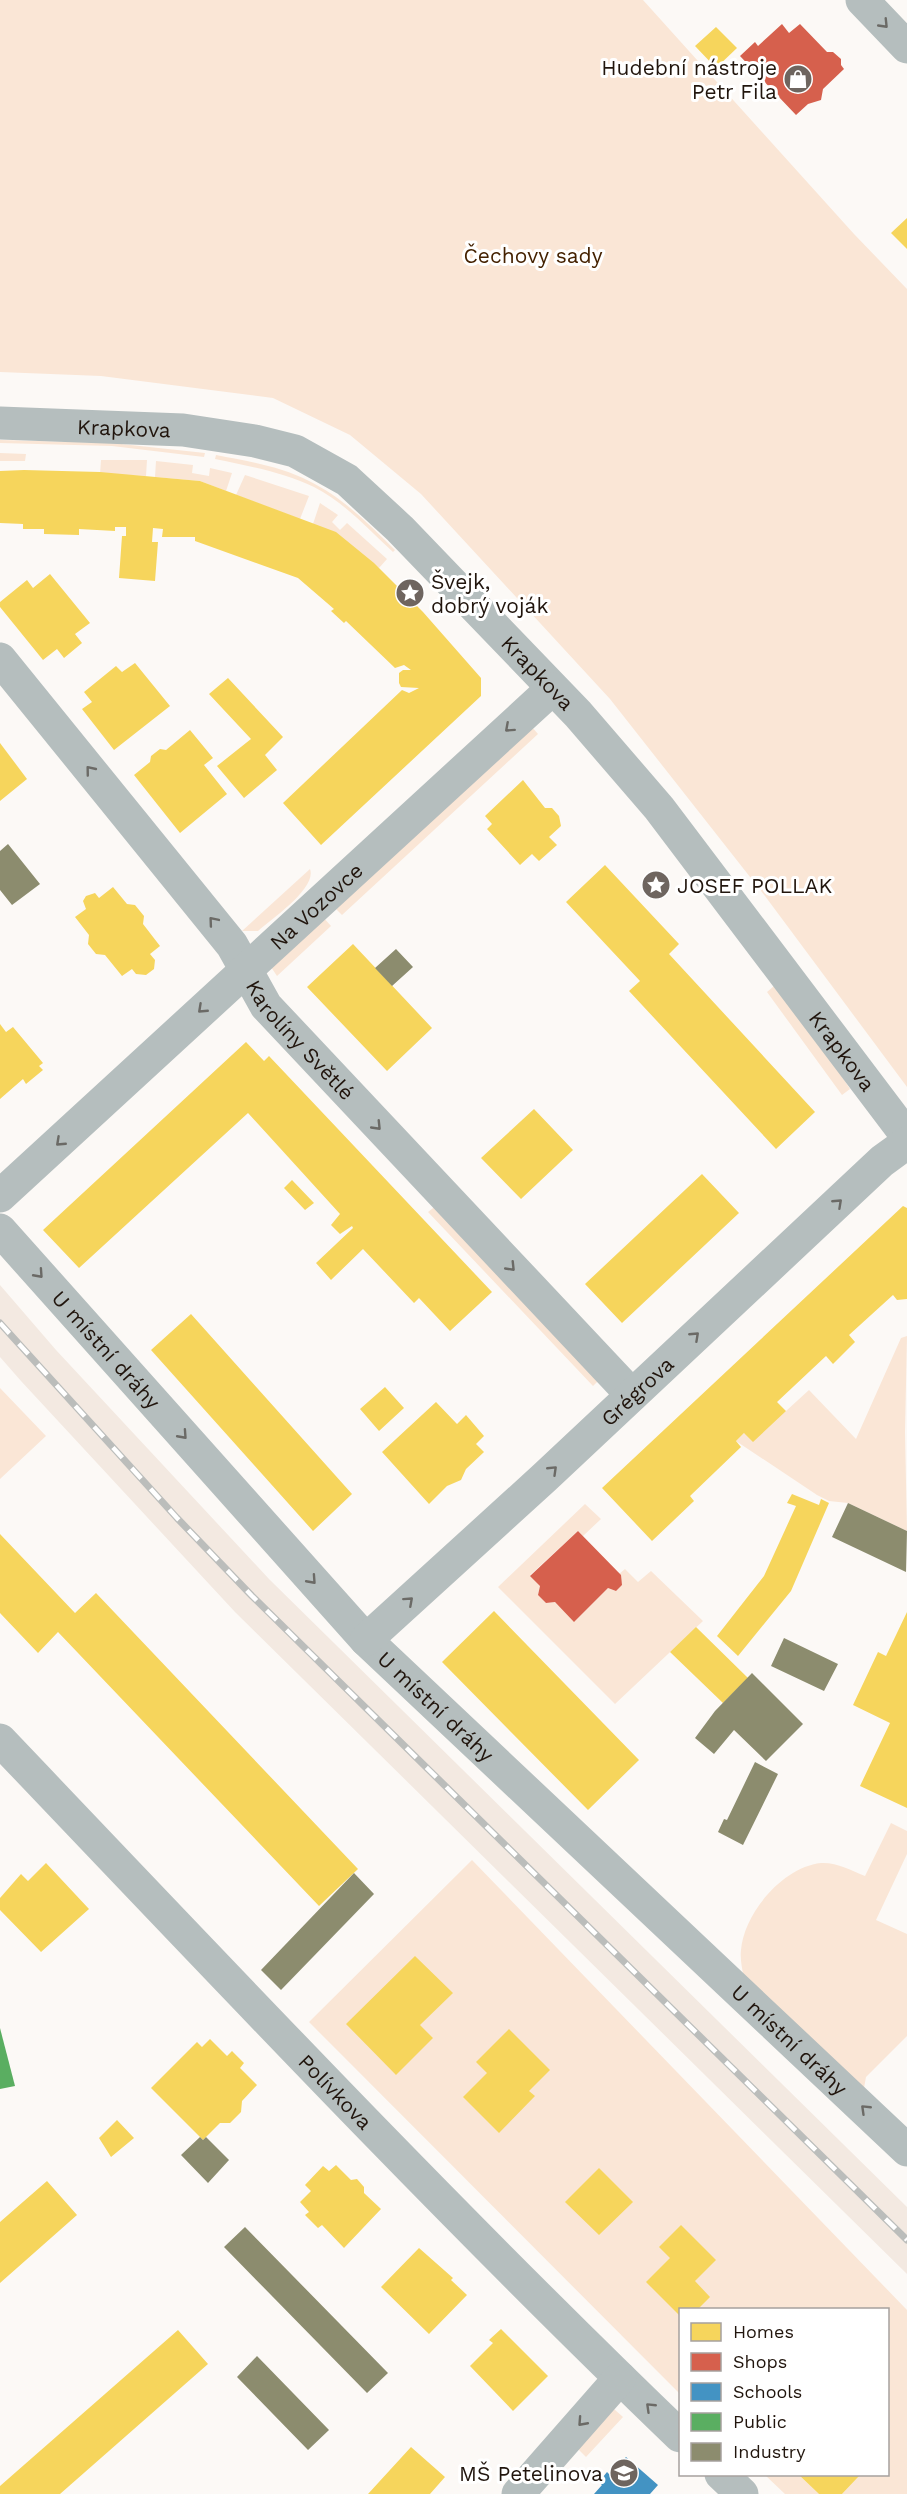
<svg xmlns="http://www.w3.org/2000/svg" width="907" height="2494" viewBox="0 0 907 2494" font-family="'Work Sans',sans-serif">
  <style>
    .built { fill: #f3e9e1 }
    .green { fill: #fae6d6 }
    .homes { fill: #f6d55c }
    .shops { fill: #d6604d }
    .schools { fill: #4393c3 }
    .public { fill: #5aae61 }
    .industry { fill: #8c8c6e }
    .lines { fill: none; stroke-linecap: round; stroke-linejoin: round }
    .minor { stroke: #b5bebe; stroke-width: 33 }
    .rail-casing { stroke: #bbbdbb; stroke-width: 7 }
    .rail { stroke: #fff; stroke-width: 4.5; stroke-dasharray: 14; stroke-linecap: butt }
    .oneway { stroke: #6b6a66 }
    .labels { text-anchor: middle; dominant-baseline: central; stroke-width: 6; stroke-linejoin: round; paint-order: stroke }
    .poi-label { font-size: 21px; fill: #21150d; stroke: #fff; text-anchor: end }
    .park-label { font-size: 21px; fill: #442100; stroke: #fff }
    .street-label { font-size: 21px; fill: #21150d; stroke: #fff }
  </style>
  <rect width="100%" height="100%" fill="#fcf9f6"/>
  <!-- built -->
  <path class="built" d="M0,1285L56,1350L269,1579L907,2207V2274L235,1612L21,1381L0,1357Z"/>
  <!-- green -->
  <path class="green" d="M0,0H643L854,234L907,289V1087L765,896L610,699L421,494L350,435L273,398L101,376L0,372Z
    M0,440L112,443L205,453L204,457L112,446L0,443Z
    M0,453L26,454L25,461H0Z
    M216,455C247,461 280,466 309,481C342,497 369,524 395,550L393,552C368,529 344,502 314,487C283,472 248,466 215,459Z
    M101,460H147L146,476L100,474Z
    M156,461L193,465L192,473L209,476L210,468L232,473L226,491L200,481L155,477Z
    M245,475L309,496L300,519L236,495Z
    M320,503L338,515L332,522L340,530L347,523L387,559L379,568L313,524Z
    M531,726L538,734L342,915L334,907Z
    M310,869C317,888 273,918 258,931H242Z
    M323,917L331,926L277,976L271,967Z
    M781,980L850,1089L842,1095L767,992Z
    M437,1205L600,1379L593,1386L428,1212Z
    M907,1336L905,1432L907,1531L848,1503L829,1501L817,1495L736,1441L744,1433L786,1411L809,1390L856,1439L901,1338Z
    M0,1388L46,1436L0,1479Z
    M585,1504L601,1519L583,1536L578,1531L530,1575L540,1586L538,1595L546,1603L555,1602L575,1621L608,1588L616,1591L622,1585L619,1574L625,1569L638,1582L651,1571L703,1621L615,1704L498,1587Z
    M891,1823L907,1831V1854L876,1920L907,1934V2036L866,2077L864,2088L744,1978C742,1969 740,1959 741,1950C744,1913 783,1867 821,1863C836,1862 851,1870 865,1876Z
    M472,1860L907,2310V2494H842L860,2475L888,2474V2310H680V2394L309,2022Z
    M614,2409L623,2417L586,2457L578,2449Z
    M765,2475H799L819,2494H785Z"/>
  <!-- homes -->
  <path class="homes" d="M716,27L737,48L716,68L695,46Z
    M907,218V249L891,233Z
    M24,470L100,472L200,481L336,532L374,563L423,612L481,678V696L321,845L283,803L402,690L409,693L419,688L401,687L399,683V673L403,670H411L404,665L395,668L346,621L344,623L331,611L334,609L298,578L195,541V537H162L163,529L153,528L152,542H158L155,581L119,578L122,536H126V527H115V531L79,529V535L44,534V529H23V524L0,523V471Z
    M50,574L90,623L75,634L82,643L64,658L57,649L43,660L0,607V602L27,580L33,588Z
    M135,663L170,706L114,750L82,709L92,702L84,692L116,666L122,672Z
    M228,678L283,737L265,755L277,770L244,798L217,766L251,739L209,694Z
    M190,730L213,758L204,765L227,794L180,833L134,775L150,762L151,756L160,749L166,750Z
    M0,743L27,779L0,801Z
    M523,780L545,808H552L559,816L561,826L549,837L557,845L539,861L532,854L520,865L487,829L492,824L485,816Z
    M605,865L679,944L669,954L815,1112L776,1149L629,991L640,981L566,902Z
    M113,887L127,904L135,905L144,916L143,924L160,946L150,954L155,960L154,969L146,975L136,974L132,969L122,976L105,955L96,954L88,944L89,935L75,917L86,909L83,901L86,896L95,893L99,898Z
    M353,944L432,1028L387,1071L307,987Z
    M0,1024L6,1032L13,1027L43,1063L39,1066L43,1070L26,1084L23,1079L0,1099Z
    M246,1042L264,1061L269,1056L492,1292L450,1331L419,1298L414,1303L363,1249L331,1280L316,1263L353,1228L352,1226L340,1234L331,1225L340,1214L248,1113L79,1268L43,1230Z
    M534,1109L573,1150L521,1199L481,1158Z
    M702,1174L739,1213L622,1323L585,1284Z
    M292,1180L314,1203L305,1210L284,1188Z
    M903,1206L907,1208V1299L897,1300L893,1295L849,1335L855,1342L833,1364L826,1356L777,1402L786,1411L753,1442L744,1433L736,1441L741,1447L690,1496L694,1501L652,1541L602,1488Z
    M191,1314L352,1494L313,1531L151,1350Z
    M385,1387L404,1408L379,1431L360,1409Z
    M436,1402L457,1424L466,1415L484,1436L476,1444L484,1452L466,1469L461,1480L447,1486L429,1504L382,1452Z
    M792,1494L819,1505L821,1499L829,1503L791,1591L738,1656L717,1636L764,1576L796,1506L787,1503Z
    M0,1534L75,1613L96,1593L358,1869L319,1906L58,1632L38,1653L0,1613Z
    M494,1611L639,1760L588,1810L442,1662Z
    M907,1612V1808L860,1786L890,1723L853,1705L878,1652L886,1656Z
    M696,1627L748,1678L723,1703L670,1652Z
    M46,1863L89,1909L41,1952L0,1910V1898L21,1874L28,1881Z
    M415,1956L453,1993L420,2025L433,2038L396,2075L346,2024Z
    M509,2029L550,2070L529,2091L535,2096L499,2133L463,2097L487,2073L476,2062Z
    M210,2039L227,2056L232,2051L244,2063L240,2068L257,2085L242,2101L241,2112L230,2123H220L203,2140L151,2088L197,2042L202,2047Z
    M117,2120L134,2138L111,2157L99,2138Z
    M336,2165L351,2180L357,2179L364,2187V2193L381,2209L344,2248L322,2225L318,2228L305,2215L309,2212L300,2202L311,2191L305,2185L323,2166L329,2171Z
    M599,2168L633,2202L599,2235L565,2202Z
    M47,2181L77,2215L0,2283V2222Z
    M681,2225L716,2260L695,2281L710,2297L697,2310H680V2316L646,2282L670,2258L659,2247Z
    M419,2248L453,2278L451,2280L467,2295L429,2334L381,2287Z
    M501,2329L548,2376L513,2411L470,2366L493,2343L489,2340Z
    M178,2330L208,2364L60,2494H0V2486Z
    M411,2447L445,2477L430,2494H368Z
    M799,2475H860L842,2494H819Z"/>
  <!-- shops -->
  <path class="shops" d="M782,24L789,33L800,24L827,52H833L841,59V65L844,69L823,89L821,100L808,104L796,115L740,56L755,42L758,46Z
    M578,1531L621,1575L622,1585L616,1591L608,1588L574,1622L555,1602L546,1603L538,1595L540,1586L530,1576Z"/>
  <!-- schools -->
  <path class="schools" d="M626,2457L658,2485L650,2494H594L602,2485L599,2482L607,2472L610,2475Z"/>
  <!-- public -->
  <path class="public" d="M0,2028L15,2086L0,2089Z"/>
  <!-- industry -->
  <path class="industry" d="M8,844L40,884L12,905L0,890V851Z
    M396,949L413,967L392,986L375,968Z
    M848,1503L907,1531L906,1572L832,1537Z
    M784,1638L838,1664L824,1691L771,1666Z
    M752,1673L803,1724L766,1761L734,1730L714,1754L695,1738L715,1711Z
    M755,1762L778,1774L743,1845L718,1832L724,1819L727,1820Z
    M354,1873L374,1894L281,1990L261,1970Z
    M200,2137L203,2140L206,2137L229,2160L208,2183L181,2155Z
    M245,2227L388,2373L367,2393L224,2247Z
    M257,2356L329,2430L308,2450L237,2377Z"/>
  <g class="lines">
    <!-- minor -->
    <g class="minor">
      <path d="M862,0L907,47"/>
      <path id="s1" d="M0,423L183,430L255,441L295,451L347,480L400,529L578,714L659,808L907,1136"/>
      <path id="s2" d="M0,659L232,945L266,1006L632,1395"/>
      <path id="s3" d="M0,1196L552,689"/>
      <path id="s4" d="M0,1230L366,1640L907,2150"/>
      <path id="s5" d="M366,1640L545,1477L882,1161L907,1143"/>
      <path id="s6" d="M0,1740C224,1975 446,2211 680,2436"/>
      <path d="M721,2474L742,2494"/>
      <path d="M518,2494L620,2378"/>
    </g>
    <!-- rail casing -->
    <g class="rail-casing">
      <path id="rail" d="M0,1323L177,1518L252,1596L907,2240"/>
    </g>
    <!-- rail -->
    <use href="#rail" class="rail"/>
  </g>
  <!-- one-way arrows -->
  <defs><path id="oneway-chevron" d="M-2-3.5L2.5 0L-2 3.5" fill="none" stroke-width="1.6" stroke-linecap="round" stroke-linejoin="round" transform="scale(1.5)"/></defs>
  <g class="oneway">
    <use href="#oneway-chevron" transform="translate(884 24) rotate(46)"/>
    <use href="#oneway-chevron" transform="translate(509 728) rotate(138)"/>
    <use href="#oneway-chevron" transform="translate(90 770) rotate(-129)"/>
    <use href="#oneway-chevron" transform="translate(213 921) rotate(-130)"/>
    <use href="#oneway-chevron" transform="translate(202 1009) rotate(137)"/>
    <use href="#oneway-chevron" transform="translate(377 1126) rotate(46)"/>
    <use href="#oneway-chevron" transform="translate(60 1142) rotate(137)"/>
    <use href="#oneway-chevron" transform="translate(838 1203) rotate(-43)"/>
    <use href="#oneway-chevron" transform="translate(511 1267) rotate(46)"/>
    <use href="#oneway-chevron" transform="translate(39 1274) rotate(48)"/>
    <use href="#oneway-chevron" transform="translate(695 1336) rotate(-43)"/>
    <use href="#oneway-chevron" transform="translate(183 1435) rotate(48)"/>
    <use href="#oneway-chevron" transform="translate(553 1470) rotate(-44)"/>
    <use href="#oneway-chevron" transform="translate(312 1580) rotate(48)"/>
    <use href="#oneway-chevron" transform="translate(409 1601) rotate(-42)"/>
    <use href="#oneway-chevron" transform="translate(865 2109) rotate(-136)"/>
    <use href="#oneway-chevron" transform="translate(650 2407) rotate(-136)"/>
    <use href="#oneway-chevron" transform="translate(582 2422) rotate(132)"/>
  </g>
  <!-- icons -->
  <defs>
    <g id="shop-disc" transform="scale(1.5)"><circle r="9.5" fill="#6e655f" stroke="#fff"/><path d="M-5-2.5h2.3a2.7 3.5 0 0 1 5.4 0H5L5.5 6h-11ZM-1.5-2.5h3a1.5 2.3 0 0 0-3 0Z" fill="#fff"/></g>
    <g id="sight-disc" transform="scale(1.5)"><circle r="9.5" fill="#6e655f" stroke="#fff"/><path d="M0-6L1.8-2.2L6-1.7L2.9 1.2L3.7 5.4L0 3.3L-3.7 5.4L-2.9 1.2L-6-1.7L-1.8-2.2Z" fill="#fff"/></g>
    <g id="school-disc" transform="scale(1.5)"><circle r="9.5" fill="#6e655f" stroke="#fff"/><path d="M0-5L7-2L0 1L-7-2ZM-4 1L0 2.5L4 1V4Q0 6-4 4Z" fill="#fff"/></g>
  </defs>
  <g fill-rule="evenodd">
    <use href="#shop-disc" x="798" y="79"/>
    <use href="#sight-disc" x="410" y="593"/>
    <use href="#sight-disc" x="656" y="885"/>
    <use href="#school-disc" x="624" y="2473"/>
  </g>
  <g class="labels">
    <!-- poi labels -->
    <g class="poi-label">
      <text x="777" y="67">Hudební nástroje<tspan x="777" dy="24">Petr Fila</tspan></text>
      <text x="431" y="581" text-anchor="start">Švejk,<tspan x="431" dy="24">dobrý voják</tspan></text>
      <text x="677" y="885" text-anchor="start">JOSEF POLLAK</text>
      <text x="603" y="2473">MŠ Petelinova</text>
    </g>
    <!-- park labels -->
    <g class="park-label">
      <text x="533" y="255">Čechovy sady</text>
    </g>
    <!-- street labels -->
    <g class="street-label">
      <text stroke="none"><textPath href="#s1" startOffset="124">Krapkova</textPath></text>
      <text stroke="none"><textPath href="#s1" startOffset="628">Krapkova</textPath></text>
      <text stroke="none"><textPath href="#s3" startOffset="429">Na Vozovce</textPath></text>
      <text stroke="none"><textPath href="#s2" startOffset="486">Karolíny Světlé</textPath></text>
      <text stroke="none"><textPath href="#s1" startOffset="1114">Krapkova</textPath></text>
      <text stroke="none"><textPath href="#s4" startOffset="160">U místní dráhy</textPath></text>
      <text stroke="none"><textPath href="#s5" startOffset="368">Grégrova</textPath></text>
      <text stroke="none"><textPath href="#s4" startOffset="646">U místní dráhy</textPath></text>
      <text stroke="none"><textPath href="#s4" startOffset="1132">U místní dráhy</textPath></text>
      <text stroke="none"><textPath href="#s6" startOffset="486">Polívkova</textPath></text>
    </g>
  </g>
  <!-- legend -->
  <rect x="679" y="2308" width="210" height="168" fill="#ffffff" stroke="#a6a19e" stroke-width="1.5"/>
  <rect x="691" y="2323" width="30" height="18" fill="#f6d55c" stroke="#a6a19e" stroke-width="1.5"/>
  <text x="733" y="2338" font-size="18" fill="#21150d">Homes</text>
  <rect x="691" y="2353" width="30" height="18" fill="#d6604d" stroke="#a6a19e" stroke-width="1.5"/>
  <text x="733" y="2368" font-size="18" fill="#21150d">Shops</text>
  <rect x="691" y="2383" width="30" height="18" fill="#4393c3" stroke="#a6a19e" stroke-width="1.5"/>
  <text x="733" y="2398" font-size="18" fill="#21150d">Schools</text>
  <rect x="691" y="2413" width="30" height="18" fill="#5aae61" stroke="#a6a19e" stroke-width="1.5"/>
  <text x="733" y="2428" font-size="18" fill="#21150d">Public</text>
  <rect x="691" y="2443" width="30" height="18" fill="#8c8c6e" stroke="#a6a19e" stroke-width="1.5"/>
  <text x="733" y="2458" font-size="18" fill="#21150d">Industry</text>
</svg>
